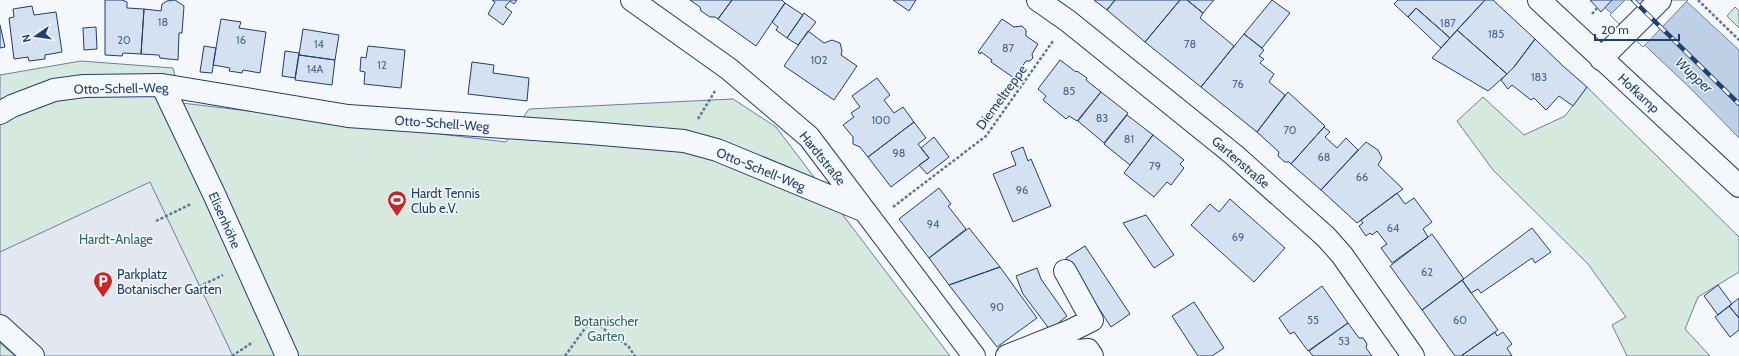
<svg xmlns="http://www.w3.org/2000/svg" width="1739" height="356" viewBox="0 0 1739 356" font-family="Cabin,sans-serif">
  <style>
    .green { fill: #d7e8df; stroke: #687fa3 }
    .parking { fill: #e3e8f0; stroke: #687fa3 }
    .water { fill: #bed0e5; stroke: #687fa3 }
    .pier { fill: #f4f7fb; stroke: #687fa3 }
    .building { fill: #d5e0f0; stroke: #1d3f73 }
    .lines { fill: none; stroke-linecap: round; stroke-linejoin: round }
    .minor-casing { stroke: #1d3f73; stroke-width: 24 }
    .path { stroke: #5e769c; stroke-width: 2.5; stroke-dasharray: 3 2; stroke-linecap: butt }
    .minor { stroke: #f4f7fb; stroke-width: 22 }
    .rail-casing { stroke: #1d3f73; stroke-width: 4.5 }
    .rail { stroke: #f4f7fb; stroke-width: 3; stroke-dasharray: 9; stroke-linecap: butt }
    .labels { text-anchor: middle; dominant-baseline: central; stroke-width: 3; stroke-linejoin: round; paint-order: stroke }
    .number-label { font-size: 11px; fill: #4b6792 }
    .street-label { font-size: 13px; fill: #1d3f73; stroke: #f4f7fb }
    .poi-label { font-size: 13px; fill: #1d3f73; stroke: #f4f7fb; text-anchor: start }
    .park-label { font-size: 13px; fill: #2c6c60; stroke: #f4f7fb }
    .water-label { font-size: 14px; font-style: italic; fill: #1d3f73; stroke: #f4f7fb }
  </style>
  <rect width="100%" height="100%" fill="#f4f7fb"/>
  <!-- green -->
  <path class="green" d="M1735,7L1739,11V28L1727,16Z
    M81,61L173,68L182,103L506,142L529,109L733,99L776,127L950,356H0V75Z
    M1587,87L1739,237V272L1698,297L1685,329L1710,356H1627L1612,325L1626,317L1588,264L1493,170L1457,121L1483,97L1524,135L1565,116Z"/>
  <!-- parking -->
  <path class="parking" d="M150,182L233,356H15L0,343V252Z"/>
  <!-- water -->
  <path class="water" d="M1597,0H1685L1739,50V138L1690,88Z"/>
  <!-- pier -->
  <path class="pier" d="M1625,0H1688L1643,47L1610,15Z"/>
  <!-- building -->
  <path class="building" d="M105,0H122L127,2V8L144,9L141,54L123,53L122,56L105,55Z
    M175,0L184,6L182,33H179L178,60L160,58L159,55L141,54L144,9L161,11L162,4L167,1Z
    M492,0H517L514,4L510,1L505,7L512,12L503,25L488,14L495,2Z
    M690,0H732L718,19L715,17H710L701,11L700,7Z
    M732,0H782L785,3L756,46L718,19Z
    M893,0H916L909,11Z
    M1094,0H1115L1107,10Z
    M1115,0H1180L1145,42L1107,10Z
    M1180,0H1187L1203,13L1200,18L1234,46L1201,87L1145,42Z
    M1187,0H1214L1203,13Z
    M1272,0L1290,13L1262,48L1244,34Z
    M1398,0H1485L1450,38L1416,8L1408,17L1394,4Z
    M1485,0H1493L1535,39L1514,67L1507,74L1457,30Z
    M1590,0H1612L1601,12Z
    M785,3L803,15L787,38L776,30L778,27L772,22Z
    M32,6L34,15L56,12L62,52L45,55V59L29,61L28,57L14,59L9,18L14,17L13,9Z
    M1416,8L1450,38L1441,48L1408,17Z
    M804,13L816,22L798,45L787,38Z
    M221,19L241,22L239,28L266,32L260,73L243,70L242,73L229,71L230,68L213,65Z
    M1002,19L1014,27L1022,26L1026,30V36L1038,44L1032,54L1033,58L1030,61H1026L1014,78L991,62L992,60L981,52L980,54L978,52Z
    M0,25L5,47L0,48Z
    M96,27L97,49L84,50L83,28Z
    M303,29L339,35L335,60L299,55Z
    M1457,30L1507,74L1488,91L1432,58Z
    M808,31L824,43L832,40L840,43L842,51L841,55L857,66L834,100L784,66Z
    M1244,34L1264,50L1259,56L1264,59L1260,63L1274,74L1269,82L1285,95L1257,132L1201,87Z
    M1535,39L1563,66L1587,87L1573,106L1559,96L1546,110L1534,98L1531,100L1512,85L1508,89L1501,80L1514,67Z
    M204,46L216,48L212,73L200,72Z
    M368,46L405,50L401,88L364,84L365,72L360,71L361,57L366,58Z
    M285,51L299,53L295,78L282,76Z
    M299,55L335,60L332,85L295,80Z
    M1060,60L1076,72L1077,71L1087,78L1086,80L1101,92L1077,121L1069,116L1066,119L1043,100L1046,96L1038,89Z
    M472,62L494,65L493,73L529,78L527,101L468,94Z
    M877,78L890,95L884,100L894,113L903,107L914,122L868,157L860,147L853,144V137L843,125L854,117L851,113L860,107L852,96Z
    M1101,92L1128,113L1104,143L1078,121Z
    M1288,92L1325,126L1291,164L1289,162H1285L1278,156L1279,152L1257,132Z
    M1127,115L1153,135L1130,165L1104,144Z
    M914,122L926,138L918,144L929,158L891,187L868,157Z
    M1324,127L1330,132L1325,137L1337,148L1346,138L1358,150L1321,190L1291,164Z
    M1153,135L1184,160L1180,164L1184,168L1171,185L1167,182L1154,197L1124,173Z
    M934,137L949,157L927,174L919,165L929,158L921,148Z
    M1366,142L1378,150L1382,158L1378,165L1403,189L1357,223L1321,190Z
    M1023,147L1028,161L1031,159L1051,206L1013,222L993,174L1016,165L1011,152Z
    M939,188L951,204L948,206L966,229L929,258L899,219Z
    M1397,193L1405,204L1414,198L1432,222L1423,229L1428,237L1392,263L1381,248L1387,244L1377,231L1372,235L1370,233L1366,236L1359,226L1363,223L1361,220Z
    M1230,199L1285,248L1254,282L1191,225L1210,204L1219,212Z
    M1146,215L1174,255L1154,268L1123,223Z
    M969,228L1000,267L949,285L929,258Z
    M1532,228L1551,252L1535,263L1532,258L1481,293L1478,289L1471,293L1462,280Z
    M1432,234L1464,279L1422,310L1390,266Z
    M1085,246L1130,314L1111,327L1066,258Z
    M1000,267L1037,318L997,347L949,285Z
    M1037,268L1041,279L1067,316L1050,330L1023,294L1016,276Z
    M1462,280L1498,330L1461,356H1455L1422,310Z
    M1718,285L1732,304L1718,315L1704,296Z
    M1322,286L1348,323L1308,351L1294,332L1290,334L1279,318Z
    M1739,298V318L1729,306Z
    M1194,302L1224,348L1212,356H1198L1172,316Z
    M1729,306L1739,318V330L1730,337L1715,317Z
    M1348,323L1359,338H1363L1367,344L1366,348L1372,356H1313L1309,351Z
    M1495,332L1497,336L1503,332L1512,344L1507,348L1512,356H1461Z"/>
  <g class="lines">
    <!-- minor casing -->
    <g class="minor-casing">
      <path id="minor" d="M632,0L729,69L809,137L974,356
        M1038,0L1068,21L1233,154L1326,237L1342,255L1413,356
        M1539,0L1739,186
        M1601,59L1660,0
        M162,85L214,194L287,356
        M0,113L12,106L54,90L84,86L162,85L348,116L590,133L684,141L717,150L865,211
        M0,326L33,356
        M1007,356L1070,331L1092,320L1065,271
        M1048,356L1056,353L1088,350L1092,356"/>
    </g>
    <!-- path -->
    <path class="path" d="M1698,0L1739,40
      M1592,14L1597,8
      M698,119L715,91
      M893,207L986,136L1053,41
      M156,221L191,204
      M190,291L223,275
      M232,356L253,342
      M565,356L591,320L628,346L635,356"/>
    <!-- minor -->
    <use href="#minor" class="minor"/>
    <!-- rail casing -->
    <g class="rail-casing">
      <path id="rail" d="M1633,0L1739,104"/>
    </g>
    <!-- rail -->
    <use href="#rail" class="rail"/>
  </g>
  <!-- icons -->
  <defs>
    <g id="stadium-pin" transform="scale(1)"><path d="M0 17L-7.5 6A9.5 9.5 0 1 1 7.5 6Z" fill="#c62828" stroke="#f4f7fb"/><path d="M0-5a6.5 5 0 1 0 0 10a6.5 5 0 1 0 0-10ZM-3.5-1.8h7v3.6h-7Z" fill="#fff"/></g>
    <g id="parking-pin" transform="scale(1)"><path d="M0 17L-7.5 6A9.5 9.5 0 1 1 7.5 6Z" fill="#c62828" stroke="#f4f7fb"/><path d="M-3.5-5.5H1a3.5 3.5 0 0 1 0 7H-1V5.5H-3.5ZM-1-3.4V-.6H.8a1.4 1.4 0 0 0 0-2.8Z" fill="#fff"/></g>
  </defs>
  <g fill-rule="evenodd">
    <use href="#stadium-pin" x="397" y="200"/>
    <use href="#parking-pin" x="103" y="281"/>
  </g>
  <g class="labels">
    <!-- number labels -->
    <g class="number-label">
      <text x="163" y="22">18</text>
      <text x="1448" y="23">187</text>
      <text x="1496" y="34">185</text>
      <text x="124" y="40">20</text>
      <text x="241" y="40">16</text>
      <text x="319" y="44">14</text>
      <text x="1190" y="44">78</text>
      <text x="1008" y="48">87</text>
      <text x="819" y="60">102</text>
      <text x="382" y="65">12</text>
      <text x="315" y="69">14A</text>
      <text x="1539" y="77">183</text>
      <text x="1238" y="84">76</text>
      <text x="1069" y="91">85</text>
      <text x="1102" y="118">83</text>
      <text x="881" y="120">100</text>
      <text x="1290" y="130">70</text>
      <text x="1129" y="139">81</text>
      <text x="899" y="153">98</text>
      <text x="1324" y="157">68</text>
      <text x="1155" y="166">79</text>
      <text x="1362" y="177">66</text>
      <text x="1022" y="190">96</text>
      <text x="933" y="224">94</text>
      <text x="1393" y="228">64</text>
      <text x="1238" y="237">69</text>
      <text x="1427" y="272">62</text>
      <text x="997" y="307">90</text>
      <text x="1313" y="320">55</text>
      <text x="1460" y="320">60</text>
      <text x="1344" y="341">53</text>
    </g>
    <!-- street labels -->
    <g class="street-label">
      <text transform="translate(121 88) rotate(-1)">Otto-Schell-Weg</text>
      <text transform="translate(1639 93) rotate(43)">Hofkamp</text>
      <text transform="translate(1001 97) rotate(-54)">Diemeltreppe</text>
      <text transform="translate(442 123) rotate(4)">Otto-Schell-Weg</text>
      <text transform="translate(823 158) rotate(51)">Hardtstraße</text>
      <text transform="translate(1241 162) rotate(41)">Gartenstraße</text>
      <text transform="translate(761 169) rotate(22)">Otto-Schell-Weg</text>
      <text transform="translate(225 220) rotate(66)">Elisenhöhe</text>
    </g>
    <!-- poi labels -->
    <g class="poi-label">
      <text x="411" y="193">Hardt Tennis<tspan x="411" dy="15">Club e.V.</tspan></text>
      <text x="117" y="274">Parkplatz<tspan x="117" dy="15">Botanischer Garten</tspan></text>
    </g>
    <!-- park labels -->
    <g class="park-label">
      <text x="116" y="239">Hardt-Anlage</text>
      <text x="606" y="321">Botanischer<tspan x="606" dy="15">Garten</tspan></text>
    </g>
    <!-- water labels -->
    <g class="water-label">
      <text transform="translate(1694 75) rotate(43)">Wupper</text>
    </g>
  </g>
  <!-- north arrow -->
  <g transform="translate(36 36) rotate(257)" stroke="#f4f7fb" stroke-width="3" paint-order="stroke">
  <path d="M0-3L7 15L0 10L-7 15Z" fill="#1d3f73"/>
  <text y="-6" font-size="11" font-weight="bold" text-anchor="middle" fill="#1d3f73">N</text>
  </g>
  <!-- scale -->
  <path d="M1595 34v6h84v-6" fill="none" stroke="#1d3f73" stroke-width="2"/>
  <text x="1601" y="34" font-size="12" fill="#1d3f73" stroke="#f4f7fb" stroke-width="3" paint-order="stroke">20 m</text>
</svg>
